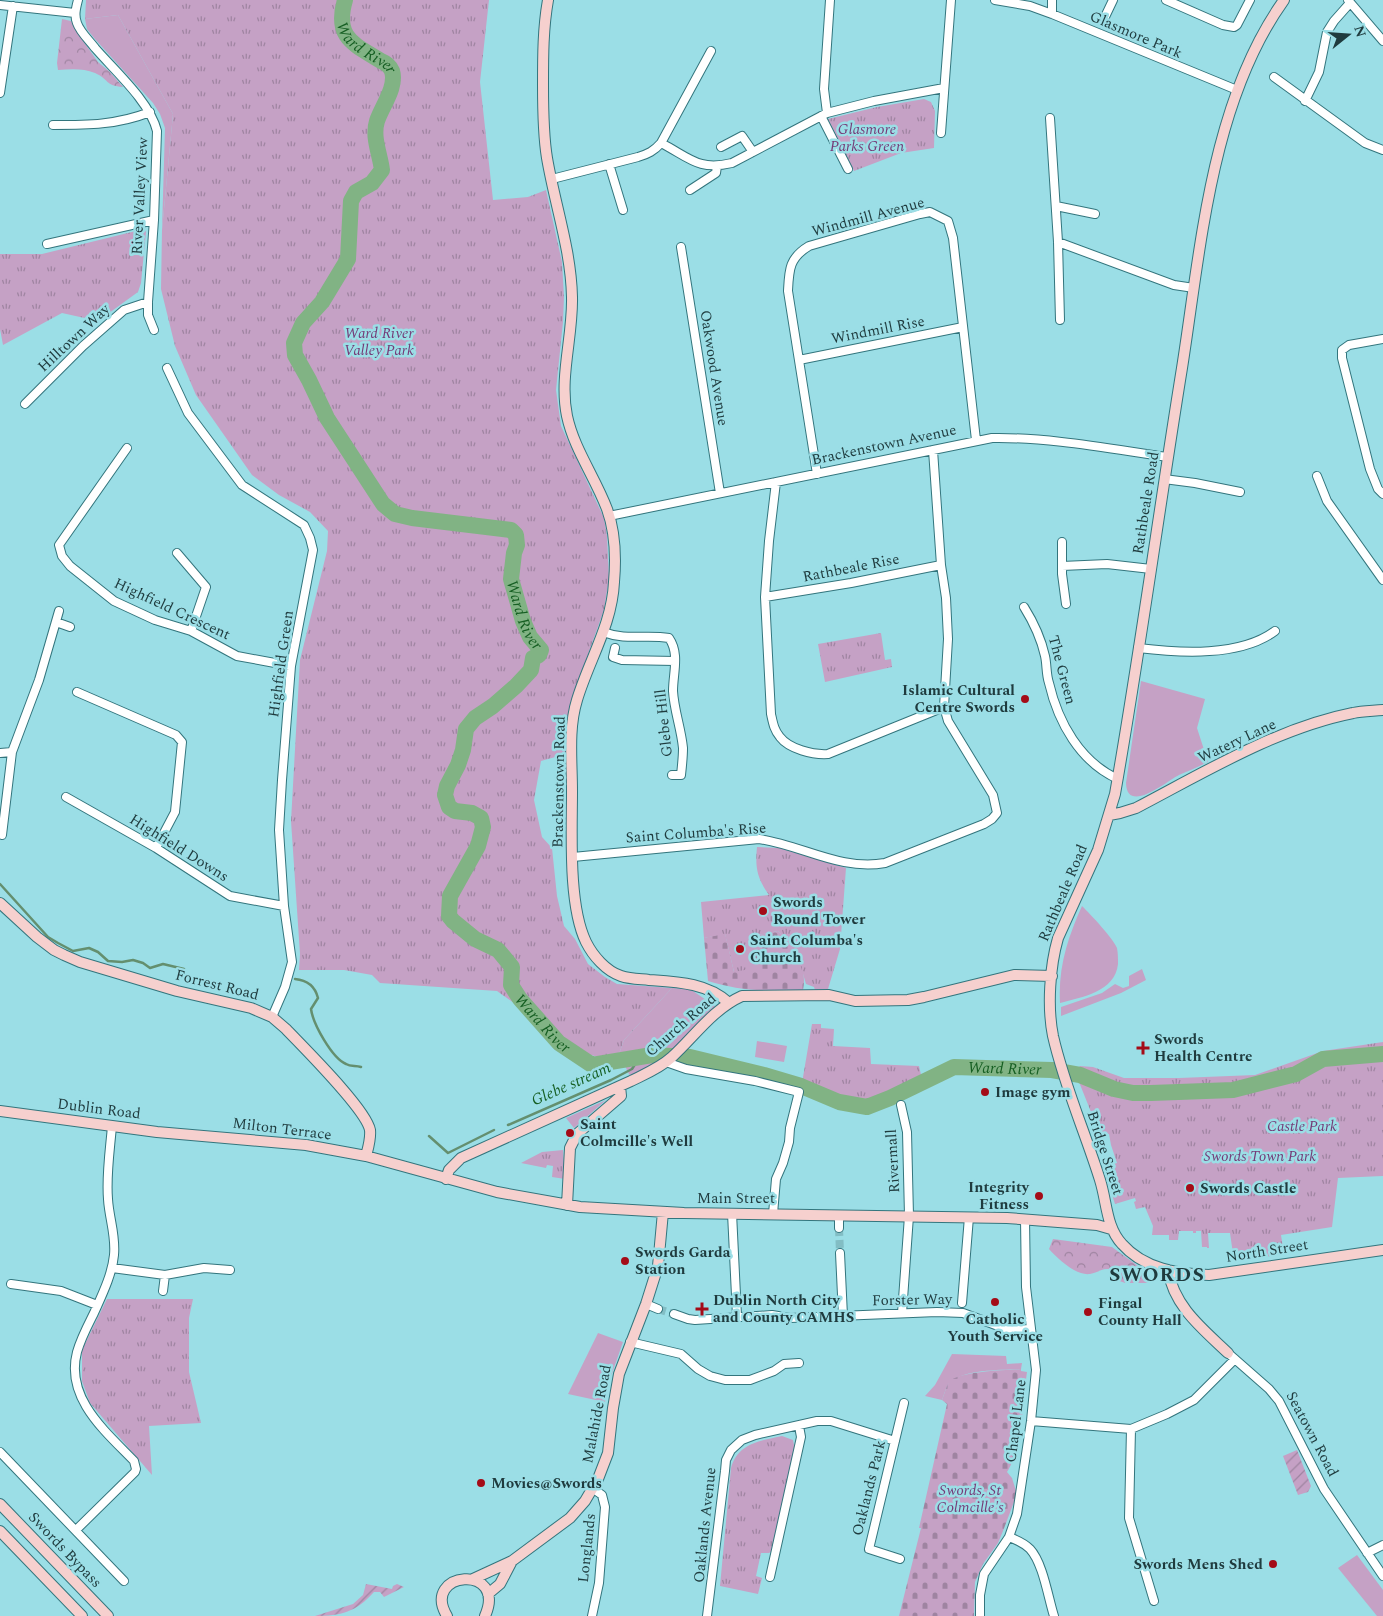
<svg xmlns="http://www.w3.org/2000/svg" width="1383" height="1616" viewBox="0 0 1383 1616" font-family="Spectral,serif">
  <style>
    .grass { fill: #c5a1c5 }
    .forest { fill: url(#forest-crowns) }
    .cemetery { fill: url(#cemetery-stones) }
    .park { fill: url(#park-tufts) }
    .garden { fill: url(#garden-furrows) }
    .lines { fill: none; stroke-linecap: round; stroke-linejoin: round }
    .stream { stroke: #648f6f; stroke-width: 2.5 }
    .river { stroke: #81b384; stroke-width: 16 }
    .street-tunnel { stroke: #82bdc4; stroke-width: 8; stroke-dasharray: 8 4; stroke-linecap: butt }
    .street-casing { stroke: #33757d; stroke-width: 10 }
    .secondary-casing { stroke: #33757d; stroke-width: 12 }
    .street { stroke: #fff; stroke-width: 8 }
    .secondary { stroke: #f6d0ce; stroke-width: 10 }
    .poi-dot { fill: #a40b17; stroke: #9bdee6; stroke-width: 2 }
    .labels { text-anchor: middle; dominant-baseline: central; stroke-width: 5; stroke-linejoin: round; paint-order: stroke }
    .street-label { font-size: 15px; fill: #1f3b3e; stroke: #9bdee6 }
    .park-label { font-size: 15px; font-style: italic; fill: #753b77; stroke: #9bdee6 }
    .poi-label { font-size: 15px; font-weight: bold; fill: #1f3b3e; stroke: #9bdee6; text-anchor: start }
    .water-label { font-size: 16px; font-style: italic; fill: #165f23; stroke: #9bdee6 }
    .district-label { font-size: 20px; font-weight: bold; letter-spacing: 1px; fill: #1f3b3e; stroke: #9bdee6 }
  </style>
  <defs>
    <pattern id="forest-crowns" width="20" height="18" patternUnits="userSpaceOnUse" patternTransform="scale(1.25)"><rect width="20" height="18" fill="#c5a1c5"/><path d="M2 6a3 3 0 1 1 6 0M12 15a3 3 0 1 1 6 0" fill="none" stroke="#9f84a1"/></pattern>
    <pattern id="cemetery-stones" width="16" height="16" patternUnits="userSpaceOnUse" patternTransform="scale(1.25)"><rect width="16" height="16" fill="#c5a1c5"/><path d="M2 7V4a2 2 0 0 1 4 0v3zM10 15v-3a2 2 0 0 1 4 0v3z" fill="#9f84a1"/></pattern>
    <pattern id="park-tufts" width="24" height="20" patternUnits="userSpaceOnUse" patternTransform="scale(1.25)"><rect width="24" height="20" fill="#c5a1c5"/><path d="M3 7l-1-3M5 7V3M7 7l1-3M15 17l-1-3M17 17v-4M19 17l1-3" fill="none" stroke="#9f84a1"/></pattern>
    <pattern id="garden-furrows" width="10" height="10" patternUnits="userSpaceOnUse" patternTransform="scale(1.25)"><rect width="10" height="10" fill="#c5a1c5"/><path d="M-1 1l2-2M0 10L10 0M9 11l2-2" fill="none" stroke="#9f84a1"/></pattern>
  </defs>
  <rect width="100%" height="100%" fill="#9bdee6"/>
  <!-- grass -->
  <path class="grass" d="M118,15L173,114L162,230L165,128L160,114L153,103L94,38L87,29L85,19Z
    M1141,681L1205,699L1197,728L1208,762C1198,767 1188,771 1179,775C1167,781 1127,815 1126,783Z
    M1082,906C1091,915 1113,938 1117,948C1118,953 1118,959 1118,964C1115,992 1082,997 1060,1003C1058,967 1068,937 1082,906Z
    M1142,969L1146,980L1121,993L1061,1016V1007L1102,993L1115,984L1123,988L1129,986V976Z
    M672,988L690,989L715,1006L666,1057L630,1076L619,1054L624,1040Z
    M757,1041L787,1046L784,1062L755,1057Z
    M606,1100L574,1128L566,1118Z
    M598,1333L623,1342L609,1382L605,1402L568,1394Z
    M952,1354L1006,1356L1007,1364L1022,1363L1021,1369C1002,1370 965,1369 950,1382C946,1386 944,1395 942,1400L925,1396L935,1385Z
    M1357,1555L1383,1590V1616H1377L1338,1568Z"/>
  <!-- forest -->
  <path class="forest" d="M62,19L71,21L81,38L98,62L110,72L123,87C105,86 109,79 95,73C83,68 71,69 58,70L57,63Z
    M1053,1239L1112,1247L1149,1274L1150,1283H1125L1117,1280L1114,1270C1101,1267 1101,1272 1090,1274C1076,1276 1058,1259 1049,1249Z"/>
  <!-- cemetery -->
  <path class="cemetery" d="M778,931C794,948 808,967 803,990C772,992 739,991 708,981L704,938L725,933L734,972L748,937Z
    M1021,1369V1371L1027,1372C1023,1400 1022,1450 1007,1472L1012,1478L1017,1494L1003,1531L998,1543L983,1564L975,1582L974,1616H899L921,1528H919L947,1404L942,1400C944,1395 946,1387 949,1382C958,1371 1006,1370 1021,1369Z"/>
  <!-- park -->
  <path class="park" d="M86,0H489L480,82L493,200L528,197L546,190L562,262L564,297L563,322L556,390L561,426L604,518L607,536L609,578L604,610L572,699L566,722V754L541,761L534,800L542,837L552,848L557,896L564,926L575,939L588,964L605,977L617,984L672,988L624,1040L619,1054C613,1055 606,1057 600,1057C574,1054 557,1031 540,1014L523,1013L518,1006L497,991L380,983L372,975L344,970H299L300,954L291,821L300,660L327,551L328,531L310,512L279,495L252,475L196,395L175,346L161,289L162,230L173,114L118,15L85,19Z
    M924,99L931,102L935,111L934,148L901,153L854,171L828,119L877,107Z
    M144,229L146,232L141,283L138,292L98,321L62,313L3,345L0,329V254H42Z
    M881,633L885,660L891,659L892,667L825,682L818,644Z
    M757,847L779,848L846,868L840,949L828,989L815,990L814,987L806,984C799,959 796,950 778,931L748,937L755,968L734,972L725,934L704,938L701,902L769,895C757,878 755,868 757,847Z
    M812,1024H821V1028L834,1029L833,1046L870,1048L871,1064L919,1066L922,1079C907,1086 892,1095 876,1100C853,1107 823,1091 802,1083Z
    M1383,1042V1176L1338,1178L1332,1227L1281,1235L1284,1254L1264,1257L1262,1251L1253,1253L1255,1259L1234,1261L1230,1233H1208L1209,1248H1207V1247H1202L1201,1231H1196V1233H1193V1231H1179L1178,1240H1169V1235H1152L1153,1226L1145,1207L1136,1209L1134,1202L1136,1201L1135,1198L1115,1204L1103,1167L1117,1163L1111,1145L1109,1134L1096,1136L1091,1112L1075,1072L1080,1066L1093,1067L1124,1078H1179L1255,1075L1323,1051Z
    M563,1150L565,1179L552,1177L553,1166L547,1165L546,1168L521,1163L542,1152Z
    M107,1299H193L189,1318V1372L201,1423L149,1426L152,1475L90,1403L82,1381V1350Z
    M782,1436L793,1440L795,1450L772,1551L769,1553H761L756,1576L762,1578L758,1594L720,1586L731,1468C738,1443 760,1441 782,1436Z"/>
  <!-- garden -->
  <path class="garden" d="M1297,1450L1311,1486L1308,1492L1298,1495L1283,1456Z
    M366,1584L392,1589L393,1586L397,1584L404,1587L384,1597L380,1592H374C356,1612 341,1616 315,1616L353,1604L363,1595Z"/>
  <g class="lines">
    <!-- stream -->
    <path class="stream" d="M0,884L48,937L58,943L73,951L89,948L98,952L108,961L122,962L133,960L143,963L150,968L163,964L184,969
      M295,979C306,980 315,986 318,998L311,1009C313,1024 332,1058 346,1064C351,1067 356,1065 361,1067
      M508,1125L611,1080L632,1069L639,1058
      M429,1136L448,1153L494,1130"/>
    <!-- river -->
    <path class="river" id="s1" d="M345,0C334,38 354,44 381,61C386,63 390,66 392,71C397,87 382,106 377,121C372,137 380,154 382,170L372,183L356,192L351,201L348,259L322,302L303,323L294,343L295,355L309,380L327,418L383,504L395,514L412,518L511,530L516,535L517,545L514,553L511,579L523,621L530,637L541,650L539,655L533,658L531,670L516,686L493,706L475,718L466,729L463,750L458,765L447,786L445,795L449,807L455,811L472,813L481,818L483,827L478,846L450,896L449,916L453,921L475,939L498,950L512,967L511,985L520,999L559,1043L592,1065L652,1055L690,1057L764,1075L801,1086L839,1102L867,1107L890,1098L954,1067L1052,1070L1080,1075L1114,1089L1133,1093H1151L1233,1090L1296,1074L1323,1059L1383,1054"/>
    <!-- street-tunnel -->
    <path class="street-tunnel" d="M839,1228L840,1253
      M658,1309L674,1314"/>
    <!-- street casing -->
    <g class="street-casing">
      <path id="street" d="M78,0C76,8 74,15 77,23C80,32 89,40 95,48C115,71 150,102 157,131L154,220L148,302V315L154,330
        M995,0L1030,6L1052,14L1237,90
        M1166,0L1223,25L1234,27L1237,25L1250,0
        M1348,0L1383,41
        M0,5L75,13
        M1052,14V0
        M1103,21L1113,0
        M1274,77L1365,143L1383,150
        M0,93L13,6
        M1305,101L1319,72L1327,32L1334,21L1350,3
        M827,113L824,89L830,0
        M821,116L848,169
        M1050,118L1058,242L1060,320
        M53,125C88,125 117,125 150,112
        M941,133L951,0
        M661,143C690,158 698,171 732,163L827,113L874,101L944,88
        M721,147L742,136L753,152
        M609,164L623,210
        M552,179L638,157C648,154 654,151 661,143L711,51
        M690,190L716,173L717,166
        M1056,206L1095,214
        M1058,242L1174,285L1194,288
        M47,244L154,220
        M681,247L720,493
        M1383,339L1349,345L1342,350V358L1370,469L1378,489L1383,494
        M799,360L963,327
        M167,368L188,413L242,485L304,525L310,538L313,550L291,666L282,780L279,830L284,906L292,962L285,987L272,1017
        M25,404L83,346L124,310L148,302
        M127,448L59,545L62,556L70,566L114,601L155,620L191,631L237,656L291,666
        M817,474L788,291C789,270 789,258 809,246L920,214L930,212L948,221L953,238L976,440
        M1317,476L1327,501L1383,580
        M1164,479L1195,483L1240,492
        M776,482L769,541L765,597L771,714C773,723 774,730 780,737C789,749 813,755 828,754L944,707
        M609,516L992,438C1049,437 1111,449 1168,457
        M1062,542V574L1066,604
        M177,553L206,587L191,631
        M1062,566L1107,564L1151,569
        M765,597L851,583L941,565
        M1024,607C1034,623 1041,638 1045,656C1047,665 1046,674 1049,683C1058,722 1080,762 1118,779
        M56,622L70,627
        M603,632C627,641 645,634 669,638C680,654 673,673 673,691C674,710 681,728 683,748C683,756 682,766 681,775H672
        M615,648L613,657L622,660L675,661
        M1138,648C1180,653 1240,657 1275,631
        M77,692L176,735L182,742L175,812L156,848
        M0,753L12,752
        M66,797L156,848L230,896L284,906
        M2,835L12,752L39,680L59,611
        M573,857L759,839C802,845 840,871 885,863L984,824L992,819L997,813L993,795L948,721L944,707L948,639L946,598L941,565L933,450
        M666,1062L686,1069L755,1081L799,1092L790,1128L789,1142L783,1163L776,1179L773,1214
        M901,1105L907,1132L909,1216L902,1313
        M732,1213L737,1316
        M839,1215V1228
        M840,1253L843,1316
        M112,1268L165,1275L204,1268L230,1270
        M11,1284L61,1291L97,1305
        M163,1291L165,1275
        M962,1303L969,1217
        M646,1304L658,1309
        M674,1314L688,1319L695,1320L772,1315L790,1318L937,1312L963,1313L1009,1330L1030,1329
        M630,1342L681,1354L698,1369L710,1376L725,1380H750L774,1371L784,1364L799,1363
        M1228,1353L1269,1389L1279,1401L1324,1489L1383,1576
        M1031,1421L1131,1429L1167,1414L1194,1400L1235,1359
        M1131,1429L1129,1518L1154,1601
        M0,1452L124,1581
        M76,1530L135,1472L136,1469L134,1461C105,1431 65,1398 77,1352C81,1338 88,1325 94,1313C102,1295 112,1275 114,1255C116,1235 109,1218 108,1199C106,1175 110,1150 112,1126
        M1009,1537C1017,1540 1024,1543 1030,1549C1043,1563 1048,1597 1054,1616
        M1367,1553L1383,1545
        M900,1559L869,1549L904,1403
        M770,1577L801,1437L799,1426
        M592,1616L599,1583L605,1507L602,1495L592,1488
        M707,1616L725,1471L726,1460L731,1450L742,1440L755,1435L817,1421H831L895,1441
        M980,1616V1595L984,1574L1009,1537L1017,1514L1031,1421L1036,1370L1026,1287L1025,1219"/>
    </g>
    <!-- secondary casing -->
    <g class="secondary-casing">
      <path id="secondary" d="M548,0C543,28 543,56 543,85C543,109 543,134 547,158C555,205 571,250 572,297C573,337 559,377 567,416C574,449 595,477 607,509C615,531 616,559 614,582C612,625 589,660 577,700C568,729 572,761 572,791C572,832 568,905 586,942C593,956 606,971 621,976C630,979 640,979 649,980C678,982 707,983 729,1003
        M1284,0C1211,102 1201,247 1182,368C1159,510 1140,652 1115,794L1098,850L1058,938C1050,966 1047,1006 1053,1036C1064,1085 1085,1132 1100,1180C1107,1202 1106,1227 1122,1244C1144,1269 1178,1274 1209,1275L1383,1250
        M1109,815L1120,813L1136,808C1203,773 1277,728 1353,713C1362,711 1373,711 1383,710
        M0,903L37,937L54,950L64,955L80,962L177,991L251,1008L272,1017L286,1029C304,1048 366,1109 370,1130C371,1139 368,1148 366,1156
        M0,1111L157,1132L306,1145L366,1156L497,1192L580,1207L684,1213L1007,1218L1097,1225L1111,1229
        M446,1179L449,1170L461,1158L631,1081C645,1074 660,1068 672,1057C694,1037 713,1009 742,996L829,995L855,1001L908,1000L924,997L1014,975L1052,976
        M567,1205L570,1148L577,1134L621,1096L620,1086
        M1168,1270C1174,1307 1203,1329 1228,1353
        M0,1504L108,1616
        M0,1531L82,1616
        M473,1579L512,1561L570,1518L585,1501L598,1479L608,1453L613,1408L619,1374L646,1304L658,1266L663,1212
        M488,1594L500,1584L512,1561
        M447,1616C420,1571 508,1563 485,1616"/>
    </g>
    <!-- street -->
    <use href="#street" class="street"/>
    <!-- secondary -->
    <use href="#secondary" class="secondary"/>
  </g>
  <!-- markers -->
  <g class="poi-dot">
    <circle cx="1025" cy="699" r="5"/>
    <circle cx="763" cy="911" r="5"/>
    <circle cx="740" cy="949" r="5"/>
    <path d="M1140.5 1040.5h5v5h5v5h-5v5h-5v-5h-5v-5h5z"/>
    <circle cx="985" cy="1092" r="5"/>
    <circle cx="570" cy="1133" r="5"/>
    <circle cx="1190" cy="1188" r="5"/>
    <circle cx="1039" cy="1196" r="5"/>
    <circle cx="625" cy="1261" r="5"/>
    <circle cx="995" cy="1302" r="5"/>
    <path d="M699.5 1301.5h5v5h5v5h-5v5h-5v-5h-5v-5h5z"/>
    <circle cx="1088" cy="1312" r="5"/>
    <circle cx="481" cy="1483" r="5"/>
    <circle cx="1273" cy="1564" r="5"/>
  </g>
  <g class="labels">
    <!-- street labels -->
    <g class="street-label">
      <text transform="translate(1136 35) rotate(23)">Glasmore Park</text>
      <text transform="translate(140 196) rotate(-87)">River Valley View</text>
      <text transform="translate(868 217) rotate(-15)">Windmill Avenue</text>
      <text transform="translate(878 330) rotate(-11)">Windmill Rise</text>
      <text transform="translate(74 338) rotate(-43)">Hilltown Way</text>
      <text transform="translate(714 368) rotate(81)">Oakwood Avenue</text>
      <text transform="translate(884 445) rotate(-12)">Brackenstown Avenue</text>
      <text transform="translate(1146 503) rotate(-81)">Rathbeale Road</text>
      <text transform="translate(851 568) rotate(-11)">Rathbeale Rise</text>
      <text transform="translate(172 609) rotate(25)">Highfield Crescent</text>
      <text transform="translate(281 664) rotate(-82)">Highfield Green</text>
      <text transform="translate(1062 670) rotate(75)">The Green</text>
      <text transform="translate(664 723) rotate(-96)">Glebe Hill</text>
      <text transform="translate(1237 741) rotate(-25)">Watery Lane</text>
      <text transform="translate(559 782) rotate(-89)">Brackenstown Road</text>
      <text transform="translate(696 833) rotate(-4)">Saint Columba's Rise</text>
      <text transform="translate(179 848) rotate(32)">Highfield Downs</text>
      <text transform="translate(1063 893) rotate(-67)">Rathbeale Road</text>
      <text transform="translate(217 985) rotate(14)">Forrest Road</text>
      <text transform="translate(681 1025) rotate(-41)">Church Road</text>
      <text transform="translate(99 1109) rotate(7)">Dublin Road</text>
      <text transform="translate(282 1129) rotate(7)">Milton Terrace</text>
      <text transform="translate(1105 1153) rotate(72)">Bridge Street</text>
      <text transform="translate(893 1161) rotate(-93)">Rivermall</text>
      <text x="736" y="1198">Main Street</text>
      <text transform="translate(1267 1251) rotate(-9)">North Street</text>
      <text transform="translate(912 1300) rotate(-1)">Forster Way</text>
      <text transform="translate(597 1414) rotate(-79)">Malahide Road</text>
      <text transform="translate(1016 1421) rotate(-83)">Chapel Lane</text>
      <text transform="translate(1312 1434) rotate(62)">Seatown Road</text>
      <text transform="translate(869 1488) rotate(-76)">Oaklands Park</text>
      <text transform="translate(705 1525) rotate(-84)">Oaklands Avenue</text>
      <text transform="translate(587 1548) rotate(-84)">Longlands</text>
      <text transform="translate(65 1550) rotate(46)">Swords Bypass</text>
    </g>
    <!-- park labels -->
    <g class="park-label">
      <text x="867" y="129">Glasmore<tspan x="867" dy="17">Parks Green</tspan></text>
      <text x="379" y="333">Ward River<tspan x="379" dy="17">Valley Park</tspan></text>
      <text x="1302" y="1126">Castle Park</text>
      <text x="1260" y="1156">Swords Town Park</text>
      <text x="970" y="1490">Swords, St<tspan x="970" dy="17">Colmcille's</tspan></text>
    </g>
    <!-- poi labels -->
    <g class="poi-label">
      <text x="1015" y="690" text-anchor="end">Islamic Cultural<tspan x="1015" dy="17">Centre Swords</tspan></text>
      <text x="773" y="902">Swords<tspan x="773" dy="17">Round Tower</tspan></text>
      <text x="750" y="940">Saint Columba's<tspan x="750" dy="17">Church</tspan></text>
      <text x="1154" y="1039">Swords<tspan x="1154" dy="17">Health Centre</tspan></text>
      <text x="995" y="1092">Image gym</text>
      <text x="580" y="1124">Saint<tspan x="580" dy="17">Colmcille's Well</tspan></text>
      <text x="1029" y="1187" text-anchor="end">Integrity<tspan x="1029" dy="17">Fitness</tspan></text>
      <text x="1200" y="1188">Swords Castle</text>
      <text x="635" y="1252">Swords Garda<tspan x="635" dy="17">Station</tspan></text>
      <text x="713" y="1300">Dublin North City<tspan x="713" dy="17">and County CAMHS</tspan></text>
      <text x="1098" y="1303">Fingal<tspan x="1098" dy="17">County Hall</tspan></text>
      <text x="995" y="1319" text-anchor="middle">Catholic<tspan x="995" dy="17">Youth Service</tspan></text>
      <text x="491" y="1483">Movies@Swords</text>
      <text x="1263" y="1564" text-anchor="end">Swords Mens Shed</text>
    </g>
    <!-- water labels -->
    <g class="water-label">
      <text stroke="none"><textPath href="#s1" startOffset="59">Ward River</textPath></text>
      <text stroke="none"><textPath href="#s1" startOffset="810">Ward River</textPath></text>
      <text stroke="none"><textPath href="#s1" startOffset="1336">Ward River</textPath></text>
      <text stroke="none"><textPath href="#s1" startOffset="1831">Ward River</textPath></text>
      <text transform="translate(571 1084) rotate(-24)">Glebe stream</text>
    </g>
    <!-- district labels -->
    <g class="district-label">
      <text x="1157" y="1275">SWORDS</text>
    </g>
  </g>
  <!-- north arrow -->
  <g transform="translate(1348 35) rotate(73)" stroke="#9bdee6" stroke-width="4" paint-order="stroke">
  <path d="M0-4L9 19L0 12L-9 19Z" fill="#1f3b3e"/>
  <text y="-8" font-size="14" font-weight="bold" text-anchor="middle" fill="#1f3b3e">N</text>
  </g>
</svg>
